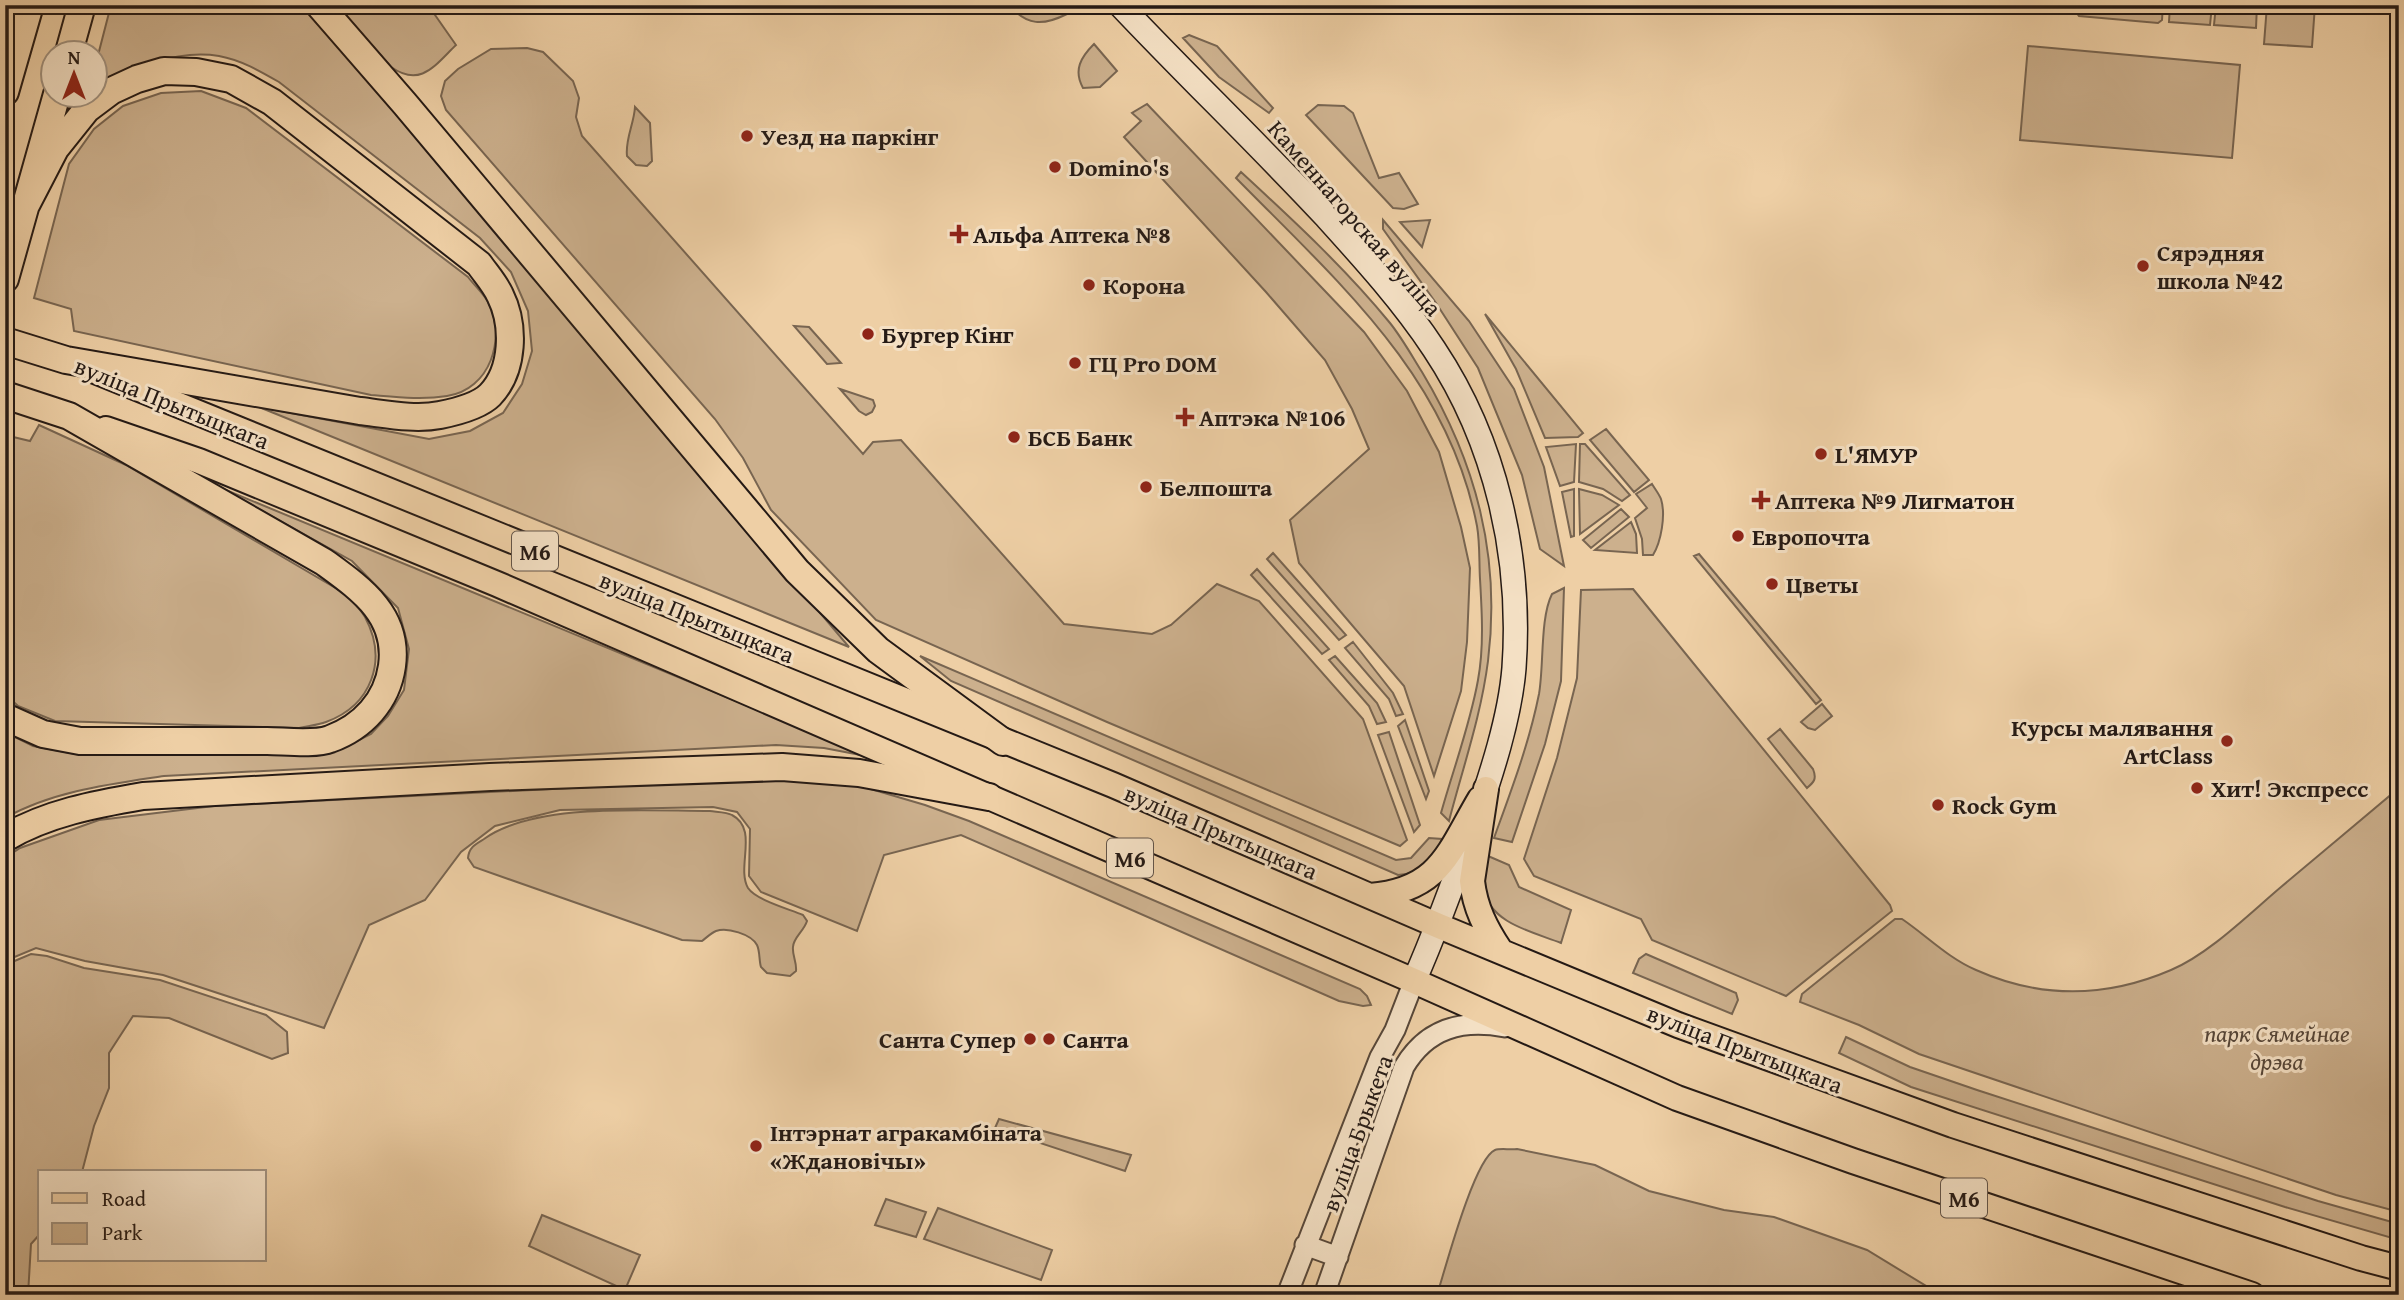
<svg xmlns="http://www.w3.org/2000/svg" width="2404" height="1300" viewBox="0 0 2404 1300" font-family="'Gentium Book Plus',serif">
  <style>
    .green { fill: #ccb08d; stroke: #786551; stroke-width: 2 }
    .lines { fill: none; stroke-linecap: round; stroke-linejoin: round }
    .tertiary-casing { stroke: #574739; stroke-width: 23 }
    .secondary-casing { stroke: #251a15; stroke-width: 26 }
    .primary-casing { stroke: #251a15; stroke-width: 28 }
    .trunk-casing { stroke: #251a15; stroke-width: 30 }
    .tertiary { stroke: #f4e0c4; stroke-width: 19 }
    .secondary { stroke: #f4e0c4; stroke-width: 23 }
    .primary { stroke: #eecfa5; stroke-width: 24 }
    .trunk { stroke: #eecfa5; stroke-width: 26 }
    .poi-dot { fill: #8f2418; stroke: #f4e0c4; stroke-width: 2.5 }
    .labels { text-anchor: middle; dominant-baseline: central; stroke-width: 6; stroke-linejoin: round; paint-order: stroke }
    .shield { fill: #f4e0c4; stroke: #63554a; stroke-width: 2 }
    .shield-label { font-size: 23px; font-weight: bold; fill: #251a15 }
    .poi-label { font-size: 24px; font-weight: bold; fill: #251a15; stroke: #f4e0c4; text-anchor: start }
    .street-label { font-size: 24px; fill: #251a15; stroke: #f4e0c4 }
    .park-label { font-size: 24px; font-style: italic; fill: #574739; stroke: #f4e0c4 }
  </style>
  <rect width="100%" height="100%" fill="#eecfa5"/>
  <filter id="stains"><feTurbulence type="fractalNoise" baseFrequency=".00286" numOctaves="4"/><feColorMatrix values="0 0 0 0 .2 0 0 0 0 .09 0 0 0 0 .02 0 0 0 .5 -.17"/></filter>
  <radialGradient id="worn" r=".72"><stop offset=".6" stop-color="#630" stop-opacity="0"/><stop offset="1" stop-color="#630" stop-opacity=".3"/></radialGradient>
  <!-- green -->
  <path class="green" d="M111,5H305L849,647L259,407L429,439L470,431L503,413L522,384L532,351L528,311L511,272L480,238L279,82C260,71 241,60 219,56C175,49 132,69 95,87V67Z
    M336,5H428L456,45C435,65 421,88 391,67Z
    M1009,5H1059L1067,14C1043,26 1027,26 1009,5Z
    M2076,5H2163L2162,20L2158,23L2079,16L2076,12Z
    M2170,5H2212L2210,25L2169,22Z
    M2216,5H2257L2256,28L2214,25Z
    M2267,5H2315L2312,47L2264,44Z
    M1189,35L1217,46L1273,108L1269,113L1219,77L1183,38Z
    M1094,44L1117,71L1100,87L1083,88C1073,70 1081,57 1094,44Z
    M2028,46L2240,65L2232,158L2020,140Z
    M527,48L543,52L573,81L579,98L576,117L582,136L863,454L873,442L901,440L1064,624L1152,634L1171,625L1217,584L1259,601L1363,719L1407,840L1400,846L1107,722L876,620L771,510L743,458L715,419L446,110L441,96L445,81L458,69L491,49Z
    M201,91L246,108L468,277C474,285 483,293 488,302C507,338 490,390 447,396C422,400 396,397 371,395L74,331L71,309L34,298L69,164L94,129L123,106L161,93Z
    M1147,104L1364,332L1407,391L1439,452L1461,527L1470,568L1467,642L1461,691L1434,776L1404,686L1299,563L1290,520L1369,449L1352,409L1325,360L1266,292L1124,137L1141,121L1132,113Z
    M1318,105L1344,106L1353,113L1379,178L1399,173L1418,204L1404,209L1393,208L1306,115Z
    M635,107L650,123L652,161L647,166L636,165L627,156C625,139 634,124 635,107Z
    M1241,172C1293,220 1345,268 1390,323C1402,338 1412,356 1422,372C1476,462 1501,556 1488,661C1481,716 1463,767 1449,821L1441,813C1453,770 1470,725 1478,680C1484,647 1482,613 1480,579C1479,562 1480,543 1477,526C1448,376 1337,281 1236,178Z
    M1383,220L1469,321L1514,389L1544,467L1564,566L1540,549L1522,475L1478,368L1436,303L1383,229Z
    M1430,220L1422,247L1400,222Z
    M1485,314L1583,433L1578,437L1545,438L1516,369Z
    M794,326L809,327L841,363L827,364Z
    M840,389L873,400L875,406L872,412L866,415L859,411Z
    M39,425L126,465L344,593C351,600 360,608 365,617C388,660 372,705 326,722C318,725 308,726 299,728L55,721L18,706L5,694V435L30,441Z
    M1606,429L1649,480L1634,492L1590,440Z
    M1576,444L1574,482L1560,486L1546,447Z
    M1580,444H1585L1630,495L1622,501L1603,489L1579,482Z
    M1652,484C1655,489 1659,494 1661,499C1666,515 1661,542 1653,555H1643L1642,539L1635,518L1647,508L1636,494Z
    M221,488L871,757L824,748L776,745L164,776C111,784 53,791 5,818V732L33,746L81,755L321,753L345,747L371,734L388,716L404,690L409,649L398,608L352,561Z
    M1574,489V536L1571,537L1562,492Z
    M1579,489L1602,495L1619,505L1580,534Z
    M1621,509L1629,517L1591,548L1583,540Z
    M1631,522L1636,534L1637,553L1595,550Z
    M1273,553L1346,635L1339,640L1267,559Z
    M1699,554L1821,700L1816,704L1694,556Z
    M1257,569L1329,649L1322,654L1251,575Z
    M1564,588L1561,681L1545,744L1512,842L1494,838C1511,791 1529,744 1539,694C1544,665 1540,618 1552,594Z
    M1633,589L1890,905L1892,911L1786,996L1652,940L1641,919L1534,876L1524,859L1557,758L1577,678L1581,590Z
    M1353,642L1393,693L1403,714L1396,716L1389,699L1345,648Z
    M920,656L1396,860L1411,858L1429,838L1442,839C1435,860 1420,874 1398,875L951,681Z
    M1335,656L1377,703L1386,722L1377,724L1369,706L1329,660Z
    M1822,704L1832,716L1815,730L1808,728L1801,722Z
    M1405,720L1429,791L1426,799L1398,726Z
    M1780,729L1813,769C1817,779 1814,782 1807,788L1768,739Z
    M1389,732L1420,825L1414,832L1378,735Z
    M770,778L847,782L925,805L969,821L1360,989L1367,996L1371,1005L1363,1006L1339,1001L961,835L884,855L857,931L761,892L749,876L750,829L737,812L713,807L560,810L495,826L461,852L425,900L369,925L324,1028L163,975L85,961L36,948L5,961V858L20,848L99,820L214,806Z
    M2399,788V1212L2336,1195L1919,1054L1859,1025L1800,1002L1802,994L1895,919H1902C1927,936 1948,958 1976,970C2041,999 2106,998 2171,970C2209,954 2249,914 2281,887C2320,854 2360,821 2399,788Z
    M710,811C717,812 727,812 732,815C759,829 736,867 748,888C756,900 789,909 803,915L807,921C804,931 793,938 793,947C792,955 797,962 796,971L790,976L767,973L761,967C759,961 760,951 757,945C751,934 727,927 716,931C711,933 706,938 702,941L682,940L474,867L468,858C469,847 476,844 484,839C536,802 647,811 710,811Z
    M1488,856L1509,865L1519,887L1571,910L1561,943C1533,932 1489,923 1484,889C1482,879 1486,867 1488,856Z
    M31,954L47,956L84,968L160,980L266,1015L287,1032L288,1053L272,1059L169,1018L133,1016L109,1053V1088L94,1126L82,1172H40V1234L31,1244L28,1295H5V965Z
    M1646,954L1736,993L1738,1000L1732,1014L1633,973L1639,959Z
    M1846,1037L1910,1067L1977,1090L2318,1201L2399,1224V1240L2285,1207L1911,1087L1839,1053Z
    M999,1119L1131,1155L1125,1171L995,1128Z
    M1517,1149L1595,1165L1649,1191L1724,1210L1774,1217L1867,1250L1941,1295H1437C1445,1270 1474,1159 1495,1150C1500,1148 1510,1150 1517,1149Z
    M886,1199L926,1212L916,1237L875,1225Z
    M938,1208L1052,1250L1041,1280L924,1239Z
    M542,1215L640,1255L625,1290L529,1246Z"/>
  <g class="lines">
    <!-- tertiary casing -->
    <g class="tertiary-casing">
      <path id="tertiary" d="M1305,1245L1338,1257
        M1287,1295L1380,1057L1395,1030L1414,981
        M1324,1295L1404,1067C1427,1028 1462,1019 1505,1027"/>
    </g>
    <!-- secondary casing -->
    <g class="secondary-casing">
      <path id="secondary" d="M1120,5C1188,77 1259,145 1326,217C1364,259 1403,302 1434,349C1496,442 1522,557 1514,668C1510,718 1491,775 1475,822C1456,876 1437,929 1414,981"/>
    </g>
    <!-- primary casing -->
    <g class="primary-casing">
      <path id="primary" d="M95,371L1113,785L1439,926L1678,1025L1953,1125L2361,1258L2399,1268
        M106,429L199,461L497,584L1414,981L1677,1098L1853,1161L2252,1295
        M1486,789L1472,881C1475,908 1486,929 1500,950
        M1370,896C1440,890 1448,853 1480,799"/>
    </g>
    <!-- trunk casing -->
    <g class="trunk-casing">
      <path id="trunk" d="M319,5L405,104L797,571L878,650L1003,742
        M69,52L82,5
        M5,92L30,5
        M5,279L57,94
        M5,341L66,360L360,411C386,414 415,420 440,415C455,412 479,406 490,395C514,370 515,325 500,295C495,284 486,274 479,264L272,102L231,79L196,72L164,71L137,79L111,91L87,109L55,149L26,205
        M5,395L69,416L324,562C361,589 399,615 392,666C387,701 363,727 330,739C315,745 283,741 267,741C204,741 142,741 80,741L43,734L5,717
        M5,838C47,813 96,804 143,796L490,777L782,767L859,773L989,797"/>
    </g>
    <!-- tertiary -->
    <use href="#tertiary" class="tertiary"/>
    <!-- secondary -->
    <use href="#secondary" class="secondary"/>
    <!-- primary -->
    <use href="#primary" class="primary"/>
    <!-- trunk -->
    <use href="#trunk" class="trunk"/>
  </g>
  <!-- markers -->
  <g class="poi-dot">
    <circle cx="747" cy="136" r="7"/>
    <circle cx="1055" cy="167" r="7"/>
    <path d="M955.5 223.5h7v7h7v7h-7v7h-7v-7h-7v-7h7z"/>
    <circle cx="2143" cy="266" r="7"/>
    <circle cx="1089" cy="285" r="7"/>
    <circle cx="868" cy="334" r="7"/>
    <circle cx="1075" cy="363" r="7"/>
    <path d="M1181.5 406.5h7v7h7v7h-7v7h-7v-7h-7v-7h7z"/>
    <circle cx="1014" cy="437" r="7"/>
    <circle cx="1821" cy="454" r="7"/>
    <circle cx="1146" cy="487" r="7"/>
    <path d="M1757.5 489.5h7v7h7v7h-7v7h-7v-7h-7v-7h7z"/>
    <circle cx="1738" cy="536" r="7"/>
    <circle cx="1772" cy="584" r="7"/>
    <circle cx="2227" cy="741" r="7"/>
    <circle cx="2197" cy="788" r="7"/>
    <circle cx="1938" cy="805" r="7"/>
    <circle cx="1030" cy="1039" r="7"/>
    <circle cx="1049" cy="1039" r="7"/>
    <circle cx="756" cy="1146" r="7"/>
  </g>
  <g class="labels">
    <!-- shield labels -->
    <g class="shield">
      <rect x="512" y="531.5" width="46" height="39" rx="5"/>
      <rect x="1107" y="838.5" width="46" height="39" rx="5"/>
      <rect x="1941" y="1178.5" width="46" height="39" rx="5"/>
    </g>
    <g class="shield-label">
      <text x="535" y="551">М6</text>
      <text x="1130" y="858">М6</text>
      <text x="1964" y="1198">М6</text>
    </g>
    <!-- poi labels -->
    <g class="poi-label">
      <text x="761" y="136">Уезд на паркінг</text>
      <text x="1069" y="167">Domino's</text>
      <text x="973" y="234">Альфа Аптека №8</text>
      <text x="2157" y="252">Сярэдняя<tspan x="2157" dy="28">школа №42</tspan></text>
      <text x="1103" y="285">Корона</text>
      <text x="882" y="334">Бургер Кінг</text>
      <text x="1089" y="363">ГЦ Pro DOM</text>
      <text x="1199" y="417">Аптэка №106</text>
      <text x="1028" y="437">БСБ Банк</text>
      <text x="1835" y="454">L'ЯМУР</text>
      <text x="1160" y="487">Белпошта</text>
      <text x="1775" y="500">Аптека №9 Лигматон</text>
      <text x="1752" y="536">Европочта</text>
      <text x="1786" y="584">Цветы</text>
      <text x="2213" y="727" text-anchor="end">Курсы малявання<tspan x="2213" dy="28">ArtClass</tspan></text>
      <text x="2211" y="788">Хит! Экспресс</text>
      <text x="1952" y="805">Rock Gym</text>
      <text x="1016" y="1039" text-anchor="end">Санта Супер</text>
      <text x="1063" y="1039">Санта</text>
      <text x="770" y="1132">Інтэрнат агракамбіната<tspan x="770" dy="28">«Ждановічы»</tspan></text>
    </g>
    <!-- street labels -->
    <g class="street-label">
      <text transform="translate(1355 218) rotate(49)">Каменнагорская вуліца</text>
      <text transform="translate(172 403) rotate(22)">вуліца Прытыцкага</text>
      <text transform="translate(697 617) rotate(22)">вуліца Прытыцкага</text>
      <text transform="translate(1221 832) rotate(23)">вуліца Прытыцкага</text>
      <text transform="translate(1745 1049) rotate(21)">вуліца Прытыцкага</text>
      <text transform="translate(1357 1133) rotate(-70)">вуліца Брыкета</text>
    </g>
    <!-- park labels -->
    <g class="park-label">
      <text x="2277" y="1033">парк Сямейнае<tspan x="2277" dy="28">дрэва</tspan></text>
    </g>
  </g>
  <!-- margin -->
  <rect width="2404" height="1300" fill="none" stroke="#eecfa5" stroke-width="28"/>
  <rect x="7" y="7" width="2390" height="1286" fill="none" stroke="#251a15" stroke-width="3.5"/>
  <rect x="14" y="14" width="2376" height="1272" fill="none" stroke="#251a15" stroke-width="2"/>
  <!-- legend -->
  <rect x="38" y="1170" width="228" height="91" fill="#f4e0c4" stroke="#a1917e" stroke-width="2"/>
  <rect x="52" y="1193" width="35" height="10" fill="#eecfa5" stroke="#a1917e" stroke-width="2"/>
  <text x="102" y="1206" font-size="21" fill="#251a15">Road</text>
  <rect x="52" y="1223" width="35" height="21" fill="#ccb08d" stroke="#a1917e" stroke-width="2"/>
  <text x="102" y="1240" font-size="21" fill="#251a15">Park</text>
  <!-- north arrow -->
  <g transform="translate(74 74)"><circle r="33" fill="#f4e0c4" stroke="#a1917e" stroke-width="2"/>
  <path d="M0-5L12 26L0 18L-12 26Z" fill="#8f2418"/>
  <text y="-10" font-size="19" font-weight="bold" text-anchor="middle" fill="#251a15">N</text>
  </g>
  <rect width="100%" height="100%" filter="url(#stains)"/>
  <rect width="100%" height="100%" fill="url(#worn)"/>
</svg>
